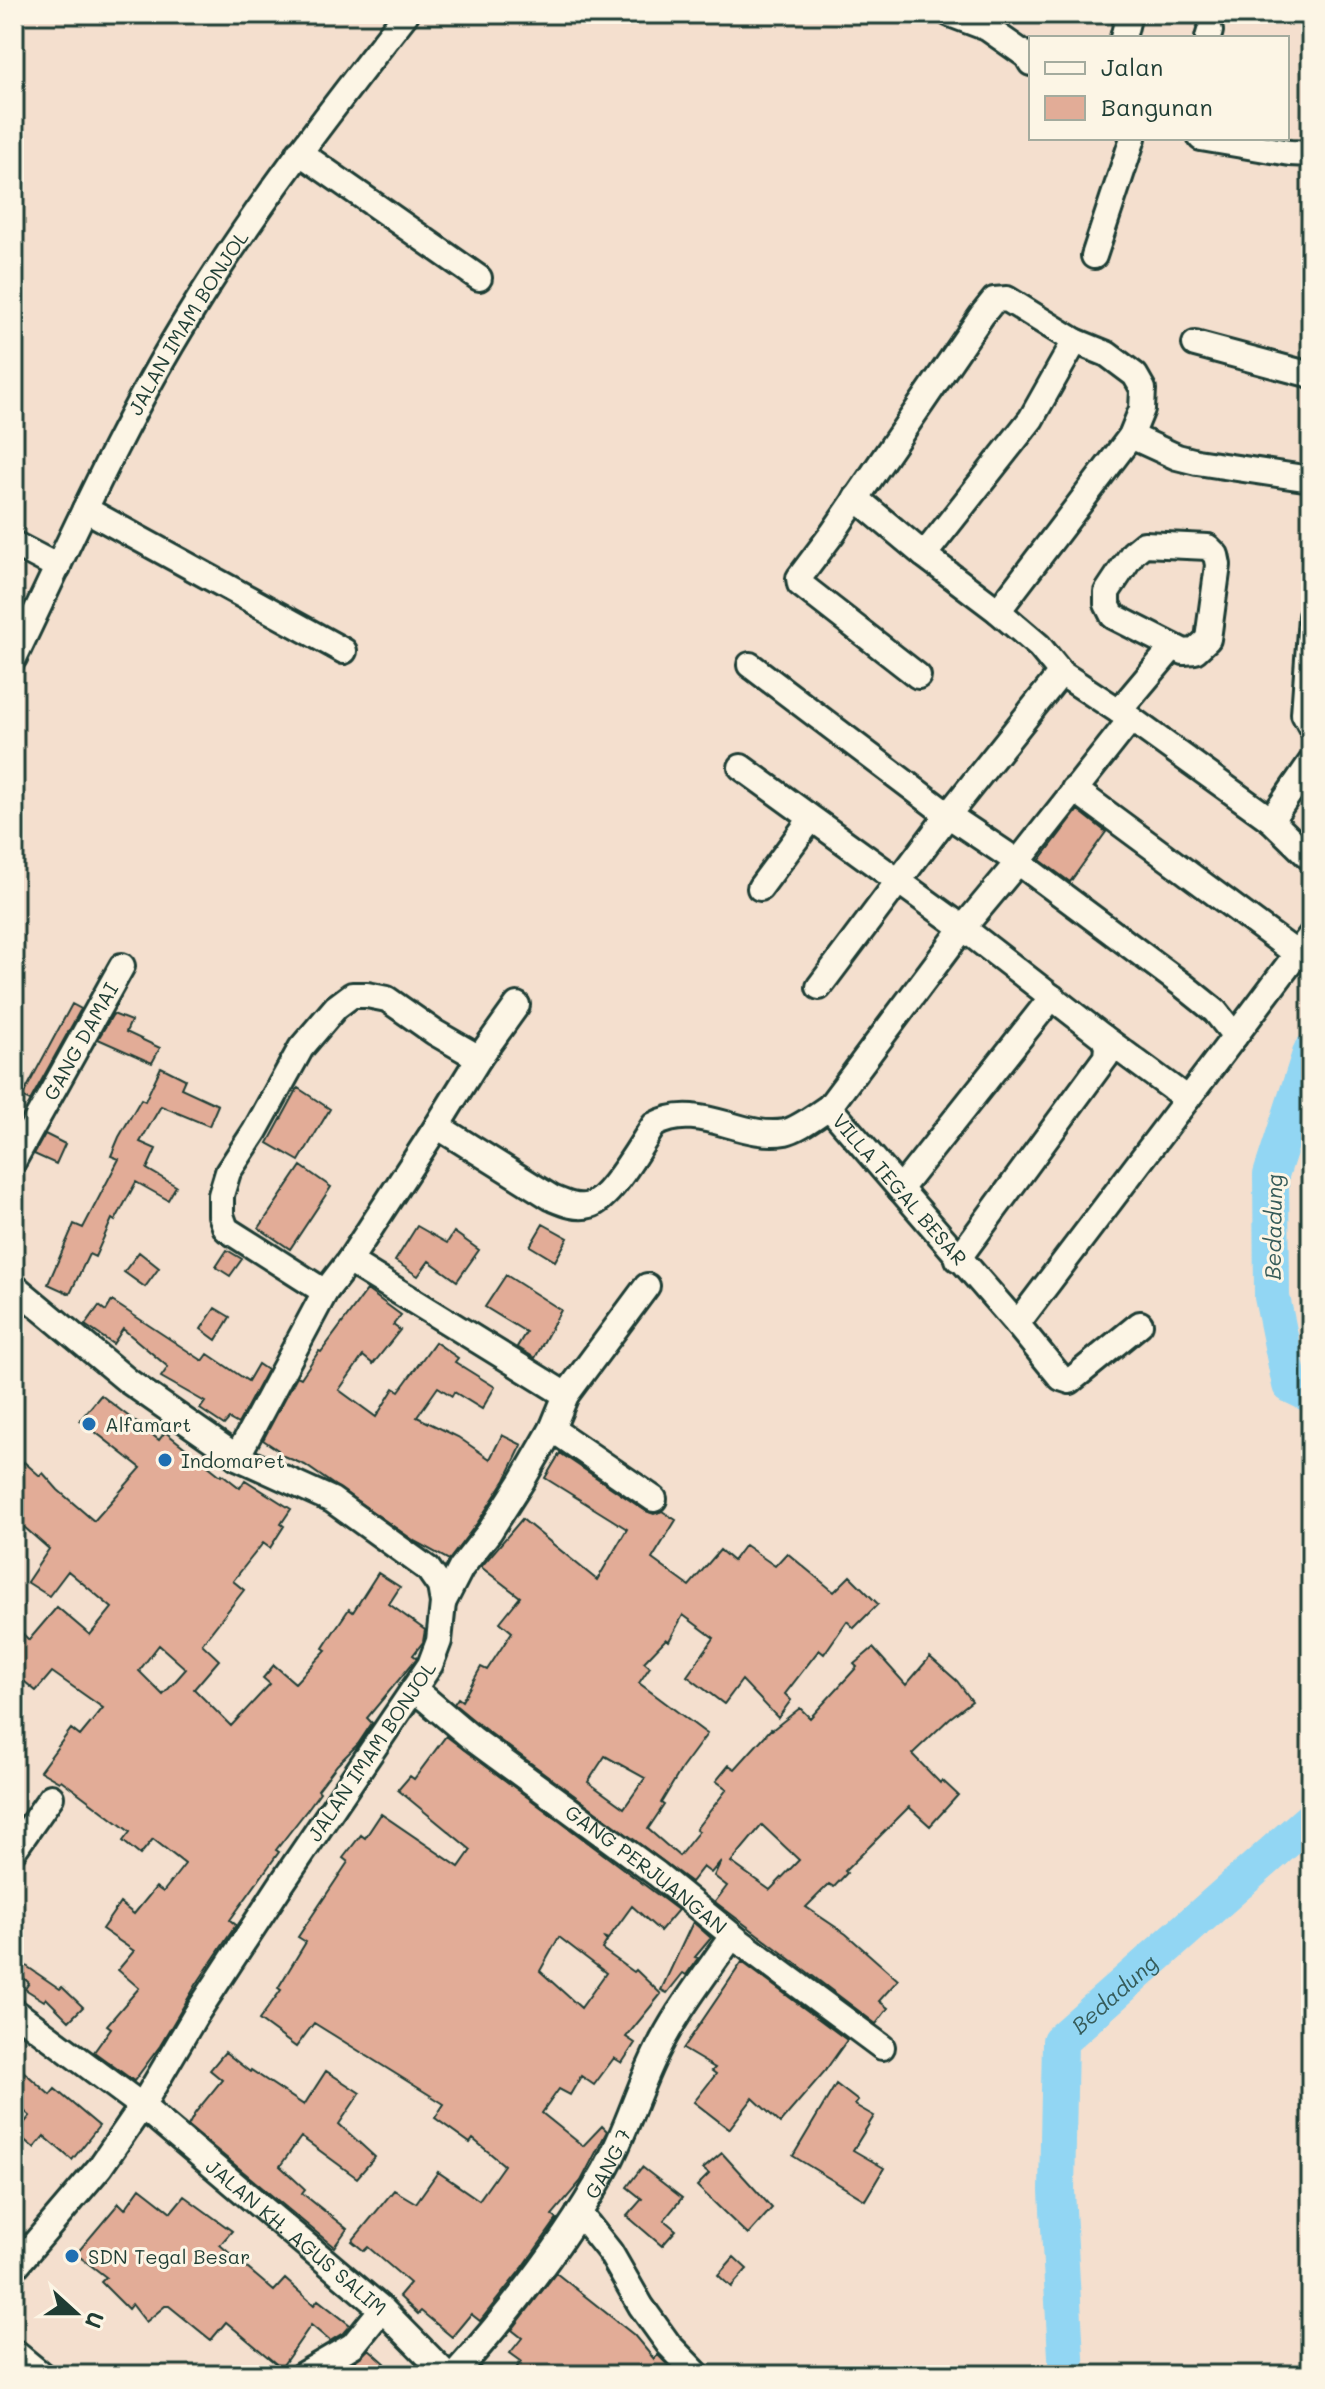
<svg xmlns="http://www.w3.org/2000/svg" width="1325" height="2389" viewBox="0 0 1325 2389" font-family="Mali,sans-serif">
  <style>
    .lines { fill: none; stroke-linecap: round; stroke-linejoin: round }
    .river { stroke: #92d6f3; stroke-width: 36 }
    .building { fill: #e2ac97; stroke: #1f3d34; stroke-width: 2; fill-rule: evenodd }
    .minor-casing { stroke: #1f3d34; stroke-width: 30 }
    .minor { stroke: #fcf5e5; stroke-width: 24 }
    .poi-dot { fill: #1f6fb2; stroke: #fcf5e5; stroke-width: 3 }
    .labels { text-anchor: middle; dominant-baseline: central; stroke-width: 6; stroke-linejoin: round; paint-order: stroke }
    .street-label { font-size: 20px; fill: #1f3d34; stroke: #fcf5e5 }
    .poi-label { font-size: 20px; fill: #1f3d34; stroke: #fcf5e5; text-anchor: start }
    .water-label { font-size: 22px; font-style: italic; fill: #365c5a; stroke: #fcf5e5 }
  </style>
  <rect width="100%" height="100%" fill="#f4dfce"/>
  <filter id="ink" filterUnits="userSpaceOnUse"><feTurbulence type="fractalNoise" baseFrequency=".0125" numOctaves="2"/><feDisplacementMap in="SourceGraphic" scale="16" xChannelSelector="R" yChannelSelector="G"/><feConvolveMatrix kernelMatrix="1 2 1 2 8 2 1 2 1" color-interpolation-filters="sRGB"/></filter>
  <g filter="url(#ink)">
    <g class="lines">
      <!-- river -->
      <g class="river">
        <path d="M1311,1051L1271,1175L1272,1297L1290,1385L1311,1395"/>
        <path id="s1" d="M1067,2375L1057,2191L1060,2041L1311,1819"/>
      </g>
    </g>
    <!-- building -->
    <path class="building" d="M1078,810L1106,832L1070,882L1040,860Z
      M72,1004L81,1009L30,1101L22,1097Z
      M113,1014L131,1021L126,1032L160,1048L152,1063L98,1039Z
      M161,1067L185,1079L181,1088L218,1105L209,1126L161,1106L140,1142L156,1149L147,1169L176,1186L168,1200L136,1182L115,1221L112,1219L95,1257L89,1254L70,1294L48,1284L74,1224L83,1228L119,1159L111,1156L119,1137L141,1099L145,1101Z
      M298,1088L330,1109L299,1161L268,1143Z
      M45,1134L65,1144L56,1164L34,1154Z
      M301,1166L331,1187L290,1249L259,1228Z
      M543,1224L568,1238L555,1261L530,1246Z
      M417,1226L447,1243L454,1232L479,1250L457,1281L429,1261L418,1276L395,1261Z
      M227,1250L242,1259L230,1276L216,1267Z
      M139,1252L159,1268L145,1287L124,1272Z
      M506,1275L561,1310L535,1358L517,1347L526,1332L485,1307Z
      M367,1290L401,1315L393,1325L400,1330L373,1364L363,1356L339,1390L376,1417L394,1388L399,1391L435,1342L458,1358L455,1362L495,1387L482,1409L454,1392L452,1396L438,1387L417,1417L458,1437L490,1459L502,1435L522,1445L505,1480L478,1522L449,1560L416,1542L305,1465L276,1453L278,1450L263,1440L297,1376L301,1378L319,1351L321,1352Z
      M112,1301L203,1361L208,1354L248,1381L258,1364L267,1370L238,1424L229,1419L224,1425L200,1409L205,1402L161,1377L168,1367L123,1329L113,1344L85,1325L99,1306L106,1311Z
      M215,1308L230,1317L216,1340L201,1329Z
      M101,1395L159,1440L165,1432L221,1476L222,1474L240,1488L245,1480L291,1509L281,1524L284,1526L270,1548L263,1543L233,1581L244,1590L202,1644L219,1660L194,1689L231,1726L270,1684L263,1678L274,1665L295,1683L326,1650L323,1648L336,1628L349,1609L353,1612L378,1573L400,1587L389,1604L425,1630L423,1642L413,1655L417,1658L367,1718L372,1723L358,1744L337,1765L318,1790L320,1792L307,1810L276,1850L279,1852L230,1920L236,1925L196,1985L160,2046L134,2081L94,2052L111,2028L107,2025L139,1988L118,1970L134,1951L102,1929L120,1903L134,1914L156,1887L163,1892L185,1864L153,1839L140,1855L123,1841L130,1832L61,1780L59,1782L40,1771L71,1729L80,1736L103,1708L52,1672L36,1691L14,1673V1625L29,1640L57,1607L90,1635L112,1608L68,1571L49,1596L27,1582L49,1549L24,1527L14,1538V1474L24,1462L40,1476L43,1473L58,1490L94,1521L141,1468L80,1420ZM159,1645L186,1669L163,1695L139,1671Z
      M560,1453L646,1511L654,1514L662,1511L676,1520L652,1559L689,1586L720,1550L733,1561L745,1545L775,1566L787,1553L834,1592L850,1576L878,1604L854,1628L847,1621L824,1654L819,1650L785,1694L791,1700L778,1718L742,1680L724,1704L687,1676L714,1638L683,1615L669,1641L666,1639L644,1662L650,1667L639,1683L707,1734L682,1768L661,1803L664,1805L648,1829L679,1856L699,1831L696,1829L727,1789L716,1781L729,1765L735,1769L771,1729L772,1730L800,1708L810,1718L857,1667L854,1664L873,1648L906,1685L930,1657L957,1681L972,1701L950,1718L912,1754L940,1783L942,1780L958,1795L930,1826L909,1807L845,1871L847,1873L834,1887L829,1884L806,1907L846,1934L898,1980L879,2001L888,2008L876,2024L715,1902L727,1886L714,1876L721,1861L711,1873L703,1867L691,1882L482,1727L454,1704L458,1698L462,1701L481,1667L487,1670L512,1632L500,1622L520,1597L481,1567L522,1519L597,1580L627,1529L545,1478ZM605,1756L645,1778L624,1808L588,1782ZM762,1825L799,1860L770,1890L731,1862Z
      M446,1736L678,1910L660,1931L632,1906L608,1939L603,1937L607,1941L602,1949L634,1972L636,1970L661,1994L626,2037L635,2043L622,2063L614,2058L594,2085L581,2076L570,2095L559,2089L542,2113L583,2146L602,2126L607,2131L581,2181L552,2215L557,2219L523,2267L480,2321L471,2314L452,2337L421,2311L418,2314L399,2296L410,2283L368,2247L364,2251L352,2241L394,2190L416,2203L438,2172L479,2200L504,2165L473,2139L470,2143L435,2118L444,2104L314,2023L296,2047L259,2020L281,1990L278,1988L306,1942L298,1937L348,1862L343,1858L361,1835L365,1838L381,1814L459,1867L471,1850L398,1790L410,1776L414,1779ZM559,1937L606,1973L581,2008L540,1971Z
      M693,1922L711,1938L695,1957L698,1958L686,1975L683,1973L667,1993L661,1990Z
      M19,1961L60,1989L62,1987L83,2007L69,2021L46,1998L44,2001L25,1989L29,1983L14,1969Z
      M742,1962L847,2040L825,2071L780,2123L753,2098L729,2129L694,2102L716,2074L712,2071L715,2068L683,2049Z
      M225,2052L250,2072L251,2070L304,2105L326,2071L360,2093L339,2124L375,2157L357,2178L301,2137L280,2166L305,2189L302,2193L347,2229L334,2247L188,2126L195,2113L222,2080L210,2070Z
      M14,2063L50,2095L55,2089L99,2126L72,2160L44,2136L34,2148L16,2133L30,2116L14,2102Z
      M836,2084L858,2101L855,2105L874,2116L853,2150L884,2168L865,2200L793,2156Z
      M722,2153L772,2208L748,2235L697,2186L709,2174L703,2169Z
      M642,2167L682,2198L664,2220L676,2230L662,2246L627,2216L642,2199L627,2187Z
      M140,2188L171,2212L184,2196L232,2231L220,2245L274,2291L285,2279L314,2305L318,2300L350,2325L343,2333L330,2341L311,2325L281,2368L226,2322L211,2340L169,2306H165L146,2322L132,2304L128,2309L101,2282L106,2277L76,2254L119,2203L125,2209Z
      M734,2257L747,2269L731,2287L718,2275Z
      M556,2273L634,2335L654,2359L658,2355L677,2375H512L521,2361L510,2353L522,2338L512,2330Z
      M369,2349L385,2363L375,2375H354L361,2366L355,2361Z"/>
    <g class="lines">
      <!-- minor casing -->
      <g class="minor-casing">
        <g id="minor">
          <path d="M950,14L987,28L1027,56L1031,63"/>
          <path d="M1123,38L1129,14"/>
          <path d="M1208,38L1210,31"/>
          <path d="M1201,138L1290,153L1311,154"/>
          <path d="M299,152L479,278"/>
          <path d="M1094,256L1133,138"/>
          <path d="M1195,344L1311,375"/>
          <path d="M1131,436L1177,457L1197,462L1311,479"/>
          <path d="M856,498L924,555L998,611L1039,646L1061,673L1131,719"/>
          <path d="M85,509L344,651"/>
          <path d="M14,544L58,567"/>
          <path d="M1144,544L1208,547L1216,555L1218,565L1208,639L1195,651L1184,652L1113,616L1107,604V592L1133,553Z"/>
          <path d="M924,555L1031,419L1075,341"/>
          <path d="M1311,616L1304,714L1311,727"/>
          <path id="s2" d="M14,658C70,542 122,423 190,314C255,208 330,111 406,14"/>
          <path d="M750,665L948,815L1018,862L963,928L829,1107"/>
          <path d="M918,676L800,584L799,578L832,534L982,315L994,300L1007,299L1075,341L1107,354L1135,375L1143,389L1142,409L1131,436L998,611"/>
          <path d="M1119,711L1172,648"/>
          <path d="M741,767L963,928L1103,1037L1107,1046L1106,1057L958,1259"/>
          <path d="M1074,789L1297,954"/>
          <path d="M1271,820L1311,859"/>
          <path d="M760,888L811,819"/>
          <path d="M819,987L948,815L1061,673"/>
          <path d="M1235,1036L1311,935"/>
          <path d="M1103,1037L1187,1099"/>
          <path d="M479,1058L517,1005"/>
          <path id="s3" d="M14,1160L122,966"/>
          <path d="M900,1189L1052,997"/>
          <path d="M349,1261L566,1395"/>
          <path d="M14,1286L128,1381L237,1457L332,1500L428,1569L440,1586L443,1603L439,1641L430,1665L280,1886L195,2016L142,2106L100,2167L14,2268"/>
          <path d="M325,1292L226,1229L221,1215V1195L228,1172L255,1131L301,1048L336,1007L352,995H367L387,999L434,1032L479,1058L437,1126"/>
          <path d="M1017,1324L1061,1378L1070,1381L1140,1324"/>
          <path d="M552,1429L654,1499"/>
          <path id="s4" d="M237,1457L325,1292L349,1261L437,1126L552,1198C564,1203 577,1209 590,1205C611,1199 641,1144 654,1125C698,1100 741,1140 785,1132C799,1129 816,1115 829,1107L1017,1324L1235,1036L1215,1011L1184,986L1018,862L1131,719L1271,820L1311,762"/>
          <path d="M443,1603L461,1568L490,1531L522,1481L552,1429L566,1395L647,1286"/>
          <path id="s5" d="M414,1689L473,1739L657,1874L739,1941L882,2047"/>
          <path d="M14,1850L51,1797"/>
          <path id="s6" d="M14,2011L142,2106L382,2309L447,2375"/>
          <path d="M579,2213L610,2252L641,2306L669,2345L697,2374"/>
          <path d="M14,2352L42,2375"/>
          <path d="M302,2375L353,2345L382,2309"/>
          <path id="s7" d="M454,2375C509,2313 565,2242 605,2170C624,2136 635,2099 651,2064C671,2018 704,1977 732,1936"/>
        </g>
      </g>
      <!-- minor -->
      <use href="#minor" class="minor"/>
    </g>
  </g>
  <!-- markers -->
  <g class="poi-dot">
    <circle cx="89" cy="1424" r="8"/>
    <circle cx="165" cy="1460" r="8"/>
    <circle cx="72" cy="2256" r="8"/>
  </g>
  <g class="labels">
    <!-- street labels -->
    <g class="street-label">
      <text stroke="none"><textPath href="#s2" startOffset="378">JALAN IMAM BONJOL</textPath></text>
      <text stroke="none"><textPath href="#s3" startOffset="136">GANG DAMAI</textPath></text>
      <text stroke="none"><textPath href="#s4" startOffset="960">VILLA TEGAL BESAR</textPath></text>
      <text transform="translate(371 1751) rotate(-56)">JALAN IMAM BONJOL</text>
      <text stroke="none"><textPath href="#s5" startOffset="294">GANG PERJUANGAN</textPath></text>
      <text stroke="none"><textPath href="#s7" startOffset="262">GANG 7</textPath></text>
      <text stroke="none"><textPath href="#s6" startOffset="362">JALAN KH. AGUS SALIM</textPath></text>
    </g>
    <!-- poi labels -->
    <g class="poi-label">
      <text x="105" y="1424">Alfamart</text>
      <text x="181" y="1460">Indomaret</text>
      <text x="88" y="2256">SDN Tegal Besar</text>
    </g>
    <!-- water labels -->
    <g class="water-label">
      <text transform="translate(1273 1227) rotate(-89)">Bedadung</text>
      <text stroke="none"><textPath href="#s1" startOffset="406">Bedadung</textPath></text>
    </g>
  </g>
  <!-- margin -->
  <rect width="1325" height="2389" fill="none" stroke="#fcf5e5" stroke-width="48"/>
  <rect x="24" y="24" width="1277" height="2341" fill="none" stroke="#1f3d34" stroke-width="3" filter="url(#ink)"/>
  <!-- legend -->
  <rect x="1029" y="36" width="260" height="104" fill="#fcf5e5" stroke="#a4ab9e" stroke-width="2"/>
  <rect x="1045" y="62" width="40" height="12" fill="#fcf5e5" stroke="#a4ab9e" stroke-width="2"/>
  <text x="1101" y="76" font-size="24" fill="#1f3d34">Jalan</text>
  <rect x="1045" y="96" width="40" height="24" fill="#e2ac97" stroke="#a4ab9e" stroke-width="2"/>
  <text x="1101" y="116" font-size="24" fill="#1f3d34">Bangunan</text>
  <!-- north arrow -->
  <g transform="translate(76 2313) rotate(111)" stroke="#fcf5e5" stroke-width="6" paint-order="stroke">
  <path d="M0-6L14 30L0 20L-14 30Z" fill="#1f3d34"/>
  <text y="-12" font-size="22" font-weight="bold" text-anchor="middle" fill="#1f3d34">U</text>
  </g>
</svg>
